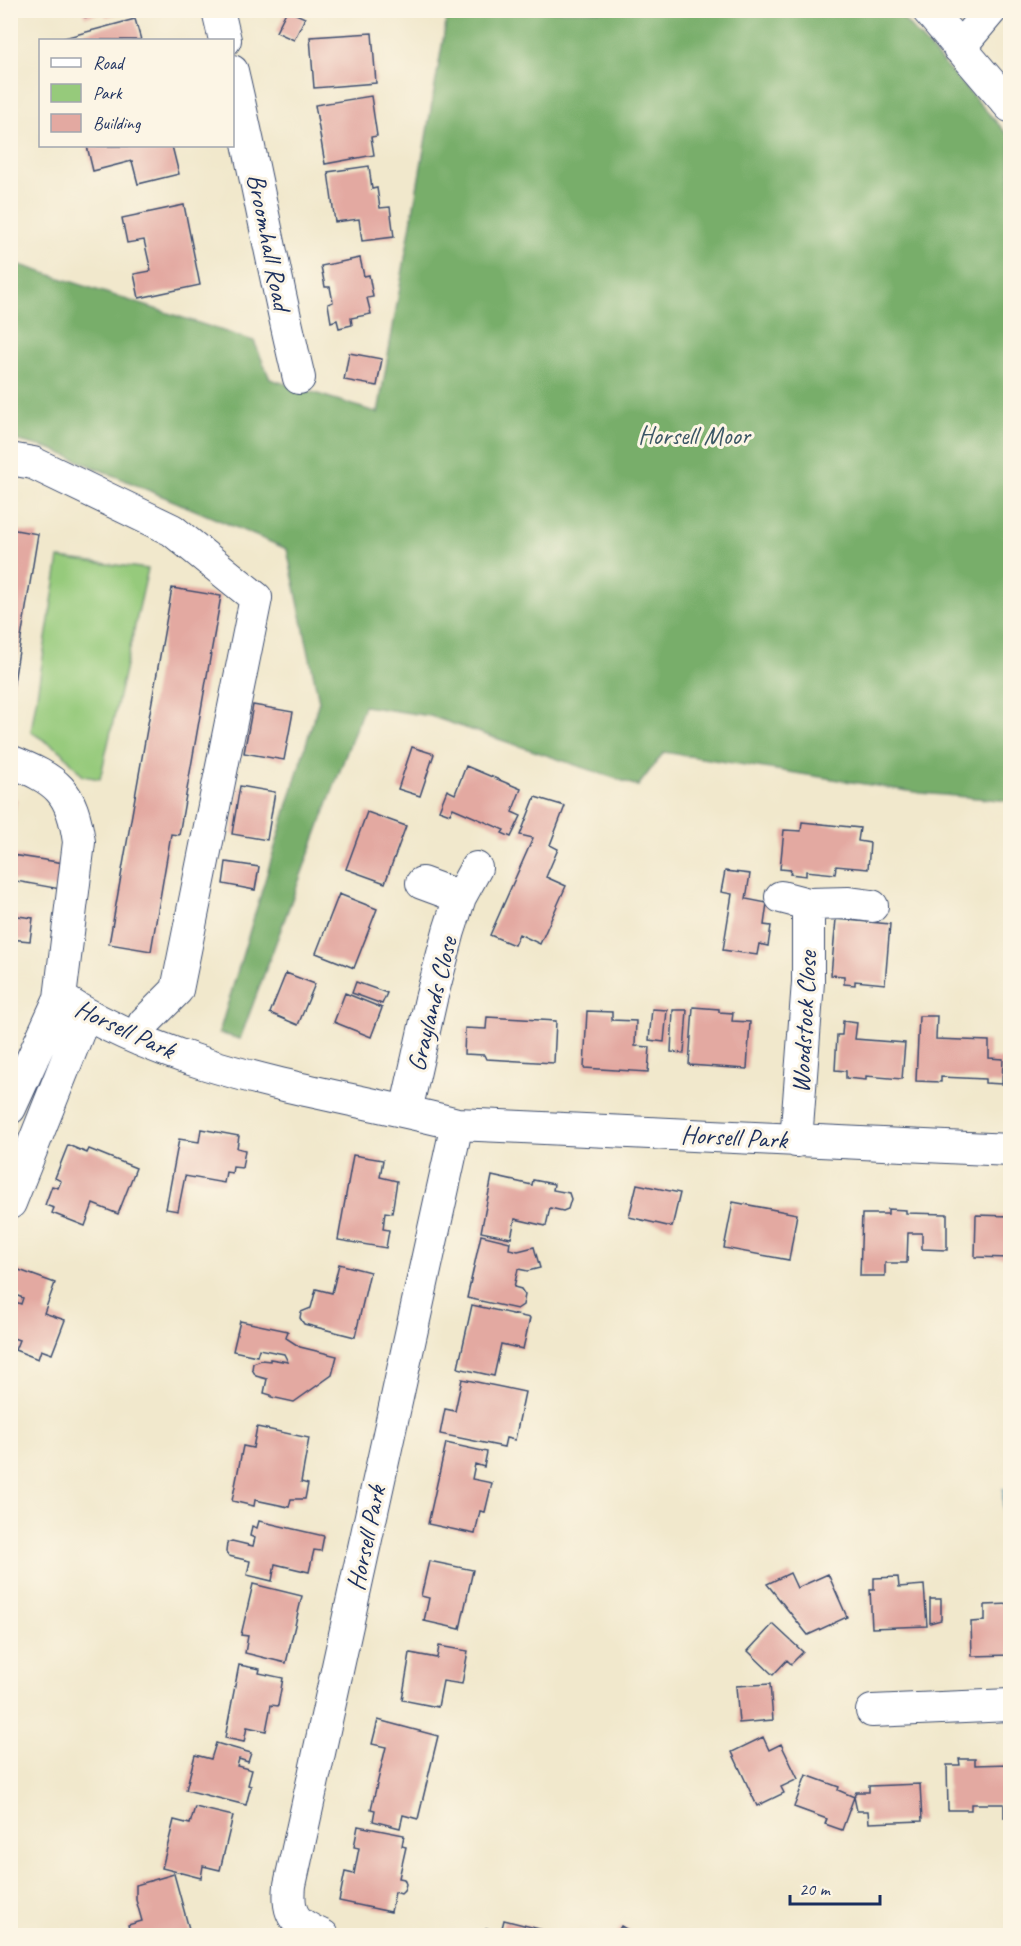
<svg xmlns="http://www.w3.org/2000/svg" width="1021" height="1946" viewBox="0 0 1021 1946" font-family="Caveat,sans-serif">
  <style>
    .green { fill: #96ca7b; stroke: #587c6c; stroke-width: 1.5 }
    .forest { fill: #78ae6b; stroke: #4a6e64; stroke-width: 1.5 }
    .water { fill: #53bdce; stroke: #377696; stroke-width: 1.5 }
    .building { fill: #e3a9a1 }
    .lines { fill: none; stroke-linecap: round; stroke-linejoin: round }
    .minor-casing { stroke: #3b4b6e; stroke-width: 34 }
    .minor { stroke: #fff; stroke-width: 32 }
    .labels { text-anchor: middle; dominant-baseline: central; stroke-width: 6; stroke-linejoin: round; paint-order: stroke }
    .street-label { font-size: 26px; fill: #1b2f5e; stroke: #fcf5e5 }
    .park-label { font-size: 26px; fill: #3a5665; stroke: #fcf5e5 }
  </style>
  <rect width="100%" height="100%" fill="#fcf5e5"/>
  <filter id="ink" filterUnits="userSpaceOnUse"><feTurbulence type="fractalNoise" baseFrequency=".0167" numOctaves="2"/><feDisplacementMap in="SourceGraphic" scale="12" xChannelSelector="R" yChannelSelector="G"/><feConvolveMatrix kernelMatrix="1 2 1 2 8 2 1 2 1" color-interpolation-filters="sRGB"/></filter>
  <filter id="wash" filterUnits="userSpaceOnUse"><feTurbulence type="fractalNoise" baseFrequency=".008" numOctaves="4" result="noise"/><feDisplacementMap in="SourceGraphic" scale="24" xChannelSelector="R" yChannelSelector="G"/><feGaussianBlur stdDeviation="1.35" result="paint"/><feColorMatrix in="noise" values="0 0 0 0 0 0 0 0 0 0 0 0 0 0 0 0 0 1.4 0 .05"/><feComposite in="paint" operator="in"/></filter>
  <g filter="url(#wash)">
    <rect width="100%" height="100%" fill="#f1e8cc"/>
    <!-- green -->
    <path class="green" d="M59,558L148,569L100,779L83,776L61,751L31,732Z"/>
    <!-- forest -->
    <path class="forest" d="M448,11H896L1010,137V801L921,793L664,752L638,786L430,716L364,706L240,1039L219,1033L319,701L287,549L51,449L11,439V262L254,341L270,379L378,413Z"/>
    <!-- water -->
    <path class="water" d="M1003,1489H1010V1532H1003Z"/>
    <g id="blocks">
      <!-- building -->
      <path class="building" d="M83,10H127V11L106,17L105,12L85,17Z
        M287,10L305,18L294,40L276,32Z
        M135,19L141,40H64V38Z
        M372,33L376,83L314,88L310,37Z
        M371,96L377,136L371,137L374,155L325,164L315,105Z
        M87,146H172L179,174L138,184L132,161L93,171Z
        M369,166L372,189L377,188L380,208L390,207L394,237L362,241L359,219L335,222L328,172Z
        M184,205L200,285L139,298L134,274L151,271L144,240L127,243L122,218Z
        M360,258L364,276L369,275L373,297L367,298L371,314L351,318L352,325L339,328L337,320L331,322L328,304L333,302L330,287H325L321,266Z
        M349,353L382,359L377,386L344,380Z
        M10,529L38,534L12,694H10Z
        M172,588L221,596L179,835L171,834L151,951L109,944Z
        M253,705L293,712L284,760L244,753Z
        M412,747L434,754L420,796L398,789Z
        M466,766L521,789L512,812L521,816L511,837L502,833L504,830L453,808L450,814L439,810L447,790L455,794Z
        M240,786L275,792L267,840L232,834Z
        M535,797L565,806L550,845L558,849L546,877L566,886L540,944L519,934L514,945L490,935L533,838L520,835Z
        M10,798L17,799L12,831L10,830Z
        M367,812L406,826L385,883L346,869Z
        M802,822L860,828L858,841L870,843L868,869L836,866L835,874L806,871V876L790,874L791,870L780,869L784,830L801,831Z
        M12,855L64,863L60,889L10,880Z
        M226,862L259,867L255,890L223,884Z
        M725,871L750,874L746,899L767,903L764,925L771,926L768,946L759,944L757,955L723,950L732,894L721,892Z
        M339,894L377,909L354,968L316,953Z
        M10,915L33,918L30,941L10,939Z
        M836,919L890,924L885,984L855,981V985L844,984V976L831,975Z
        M286,973L315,984L298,1025L270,1013Z
        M356,982L387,993L382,1004L352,993Z
        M345,993L382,1008L371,1037L334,1022Z
        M693,1007L719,1009V1012L733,1013L732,1021L750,1022L747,1069L689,1065Z
        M652,1009L667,1010L664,1042L649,1040Z
        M673,1010H687L684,1053L671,1052Z
        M587,1011L612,1012V1020L636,1021L635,1046L650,1047L648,1072L584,1068Z
        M919,1016H937L936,1039L989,1041V1058L1003,1059L1002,1084L985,1083V1079L941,1077V1082L916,1081Z
        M487,1017L556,1021L554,1063L486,1059L484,1055L464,1054L465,1028L486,1029Z
        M843,1021L857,1023L855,1039L905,1043L902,1079L866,1076V1080L846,1078V1071L835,1070L837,1035H842Z
        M201,1129L239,1136L237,1148L245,1150L242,1168L233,1167L232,1173L226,1172L224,1183L185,1176L178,1211L166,1209L179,1139L199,1142Z
        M68,1145L87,1153L89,1149L136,1168L118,1214L93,1204L85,1226L52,1213L54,1208L45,1205L52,1186L58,1188L61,1181L55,1178Z
        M353,1155L383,1160L380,1177L397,1181L392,1213L385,1212L383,1229L389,1230L386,1248L338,1240Z
        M492,1176L532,1185L533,1180L554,1184L553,1190L569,1193L571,1199L568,1209L563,1211L550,1208L546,1226L515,1219L511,1238L481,1232Z
        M637,1184L680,1193L672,1227L629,1217Z
        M733,1202L797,1214L789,1260L724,1248Z
        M888,1209L906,1210V1213L947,1214V1250L922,1249V1233H908L907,1263H885V1276H860L862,1214H888Z
        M976,1215L1010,1216V1258L975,1257Z
        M481,1235L510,1242L509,1249L518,1251L534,1247L540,1268L528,1271L518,1269L514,1287L521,1289L525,1295L523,1305L517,1309L467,1298Z
        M339,1264L370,1272L355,1337L304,1324L300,1318L301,1312L311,1308L316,1289L332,1293Z
        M19,1270L55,1283L44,1313L65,1320L52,1354L41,1350L38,1359L15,1350L19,1340L10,1337V1300L21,1304L23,1298L10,1293Z
        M472,1305L530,1318L523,1349L501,1344L494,1376L458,1368Z
        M240,1321L288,1331L286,1338L300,1347L337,1356L332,1375L294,1402L271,1397V1395L264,1393L267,1379L256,1376L252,1369L253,1363L261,1360L270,1361V1359L288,1362L284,1354L259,1349L257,1356L233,1351Z
        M462,1379L525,1392L515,1440L506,1438L504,1447L440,1434L445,1409L455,1411Z
        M257,1427L309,1438L301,1482L308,1484L305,1499H291L289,1507L255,1500L254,1506L232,1501L243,1446L253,1448Z
        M446,1443L487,1452L484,1467L475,1464L472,1479L492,1483L485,1512L480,1511L475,1534L428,1524Z
        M259,1521L324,1536L321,1551L314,1550L309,1572L275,1564L272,1581L247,1575L250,1561L229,1556L226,1552L227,1543L232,1541L253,1546L255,1538L250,1536L252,1526L257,1528Z
        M429,1561L473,1570L460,1629L424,1621L429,1598L421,1596Z
        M790,1573L797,1588L828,1574L847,1617L808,1635L767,1584Z
        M898,1577L899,1587L924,1585L927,1626L872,1628L870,1590H874V1578Z
        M253,1584L302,1596L286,1663L245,1653L248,1636L241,1635Z
        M930,1599H941V1620L930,1623Z
        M1010,1604V1655L972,1656L971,1622L985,1621V1605Z
        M773,1624L803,1652L791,1664L787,1660L773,1675L748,1651Z
        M439,1646L468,1651L462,1684L443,1681L438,1707L402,1700L410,1653L437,1658Z
        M239,1665L260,1669L259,1673L283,1678L278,1706L271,1705L266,1731L247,1727L244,1742L225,1738Z
        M770,1684L773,1720L739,1723L736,1686Z
        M378,1720L438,1736L418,1819L403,1815L400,1828L373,1821L375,1810L371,1809L386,1747L372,1744Z
        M763,1737L769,1750L781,1744L798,1779L781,1787L784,1793L757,1806L732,1752Z
        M216,1743L251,1753L248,1762L239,1759L237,1766L252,1770L248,1785L251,1786L246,1805L186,1790L195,1755L211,1759Z
        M959,1759H975V1765L1010,1764V1816L1004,1817V1804H971V1810H948L947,1765H960Z
        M806,1775L839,1787L838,1790L854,1797L856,1792H869V1786L920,1784L922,1821L869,1823L868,1811H857L854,1797L842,1830L825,1824L827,1819L794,1807Z
        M195,1807L233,1816L220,1870L203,1866L201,1878L162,1868L174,1820L190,1824Z
        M358,1826L404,1835L402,1846L406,1847L399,1878L404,1879L406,1884L404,1891L401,1894L395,1892L391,1912L339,1901L345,1872L354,1874L359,1848L354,1847Z
        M174,1874L191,1936H131L128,1925L142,1921L136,1900V1885Z
        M504,1920L563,1935V1936H484L486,1928L501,1932Z
        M621,1926L638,1936H615Z"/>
    </g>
  </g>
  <g filter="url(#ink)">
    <use href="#blocks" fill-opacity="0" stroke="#3b4b6e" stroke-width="1.5"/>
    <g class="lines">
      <!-- minor casing -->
      <g class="minor-casing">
        <path id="minor" d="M218,10L225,40
          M928,10L1010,106
          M959,48L991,10
          M232,71C256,173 274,276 299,378
          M10,459L33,463L172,530L256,598L177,990L144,1023L140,1040
          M10,761C57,780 72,790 79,842L60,998C178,1075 323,1090 457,1124L1010,1150
          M422,883L460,897
          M781,897L808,904L849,903L872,906
          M10,1108L60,998
          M406,1111L431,999L449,931L460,897L476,868
          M796,1141L808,982V904
          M10,1203L85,1015
          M872,1711L1010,1705
          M323,1936C295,1923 287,1917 290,1885L457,1124"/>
      </g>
      <!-- minor -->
      <use href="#minor" class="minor"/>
    </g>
  </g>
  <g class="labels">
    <!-- street labels -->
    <g class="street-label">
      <text transform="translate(269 242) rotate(79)">Broomhall Road</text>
      <text transform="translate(432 1004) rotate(-76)">Graylands Close</text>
      <text transform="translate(804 1022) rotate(-87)">Woodstock Close</text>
      <text transform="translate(125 1029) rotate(25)">Horsell Park</text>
      <text transform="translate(734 1137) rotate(3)">Horsell Park</text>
      <text transform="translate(366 1538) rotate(-78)">Horsell Park</text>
    </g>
    <!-- park labels -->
    <g class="park-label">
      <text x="694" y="435">Horsell Moor</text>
    </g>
  </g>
  <!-- margin -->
  <rect width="1021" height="1946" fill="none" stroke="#fcf5e5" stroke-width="36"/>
  <!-- legend -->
  <rect x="39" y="39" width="195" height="108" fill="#fcf5e5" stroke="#a2a6af" stroke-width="1.5"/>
  <rect x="51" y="58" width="30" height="9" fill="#ffffff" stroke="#a2a6af" stroke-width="1.5"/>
  <text x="93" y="69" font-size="18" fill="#1b2f5e">Road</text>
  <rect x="51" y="84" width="30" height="18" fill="#96ca7b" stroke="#a2a6af" stroke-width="1.5"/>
  <text x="93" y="99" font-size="18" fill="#1b2f5e">Park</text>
  <rect x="51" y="114" width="30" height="18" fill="#e3a9a1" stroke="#a2a6af" stroke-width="1.5"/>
  <text x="93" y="129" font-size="18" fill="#1b2f5e">Building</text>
  <!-- scale -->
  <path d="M790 1895v9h90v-9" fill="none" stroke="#1b2f5e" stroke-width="3"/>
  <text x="799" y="1895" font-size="18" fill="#1b2f5e" stroke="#fcf5e5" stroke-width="4.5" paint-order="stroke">20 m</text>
</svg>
